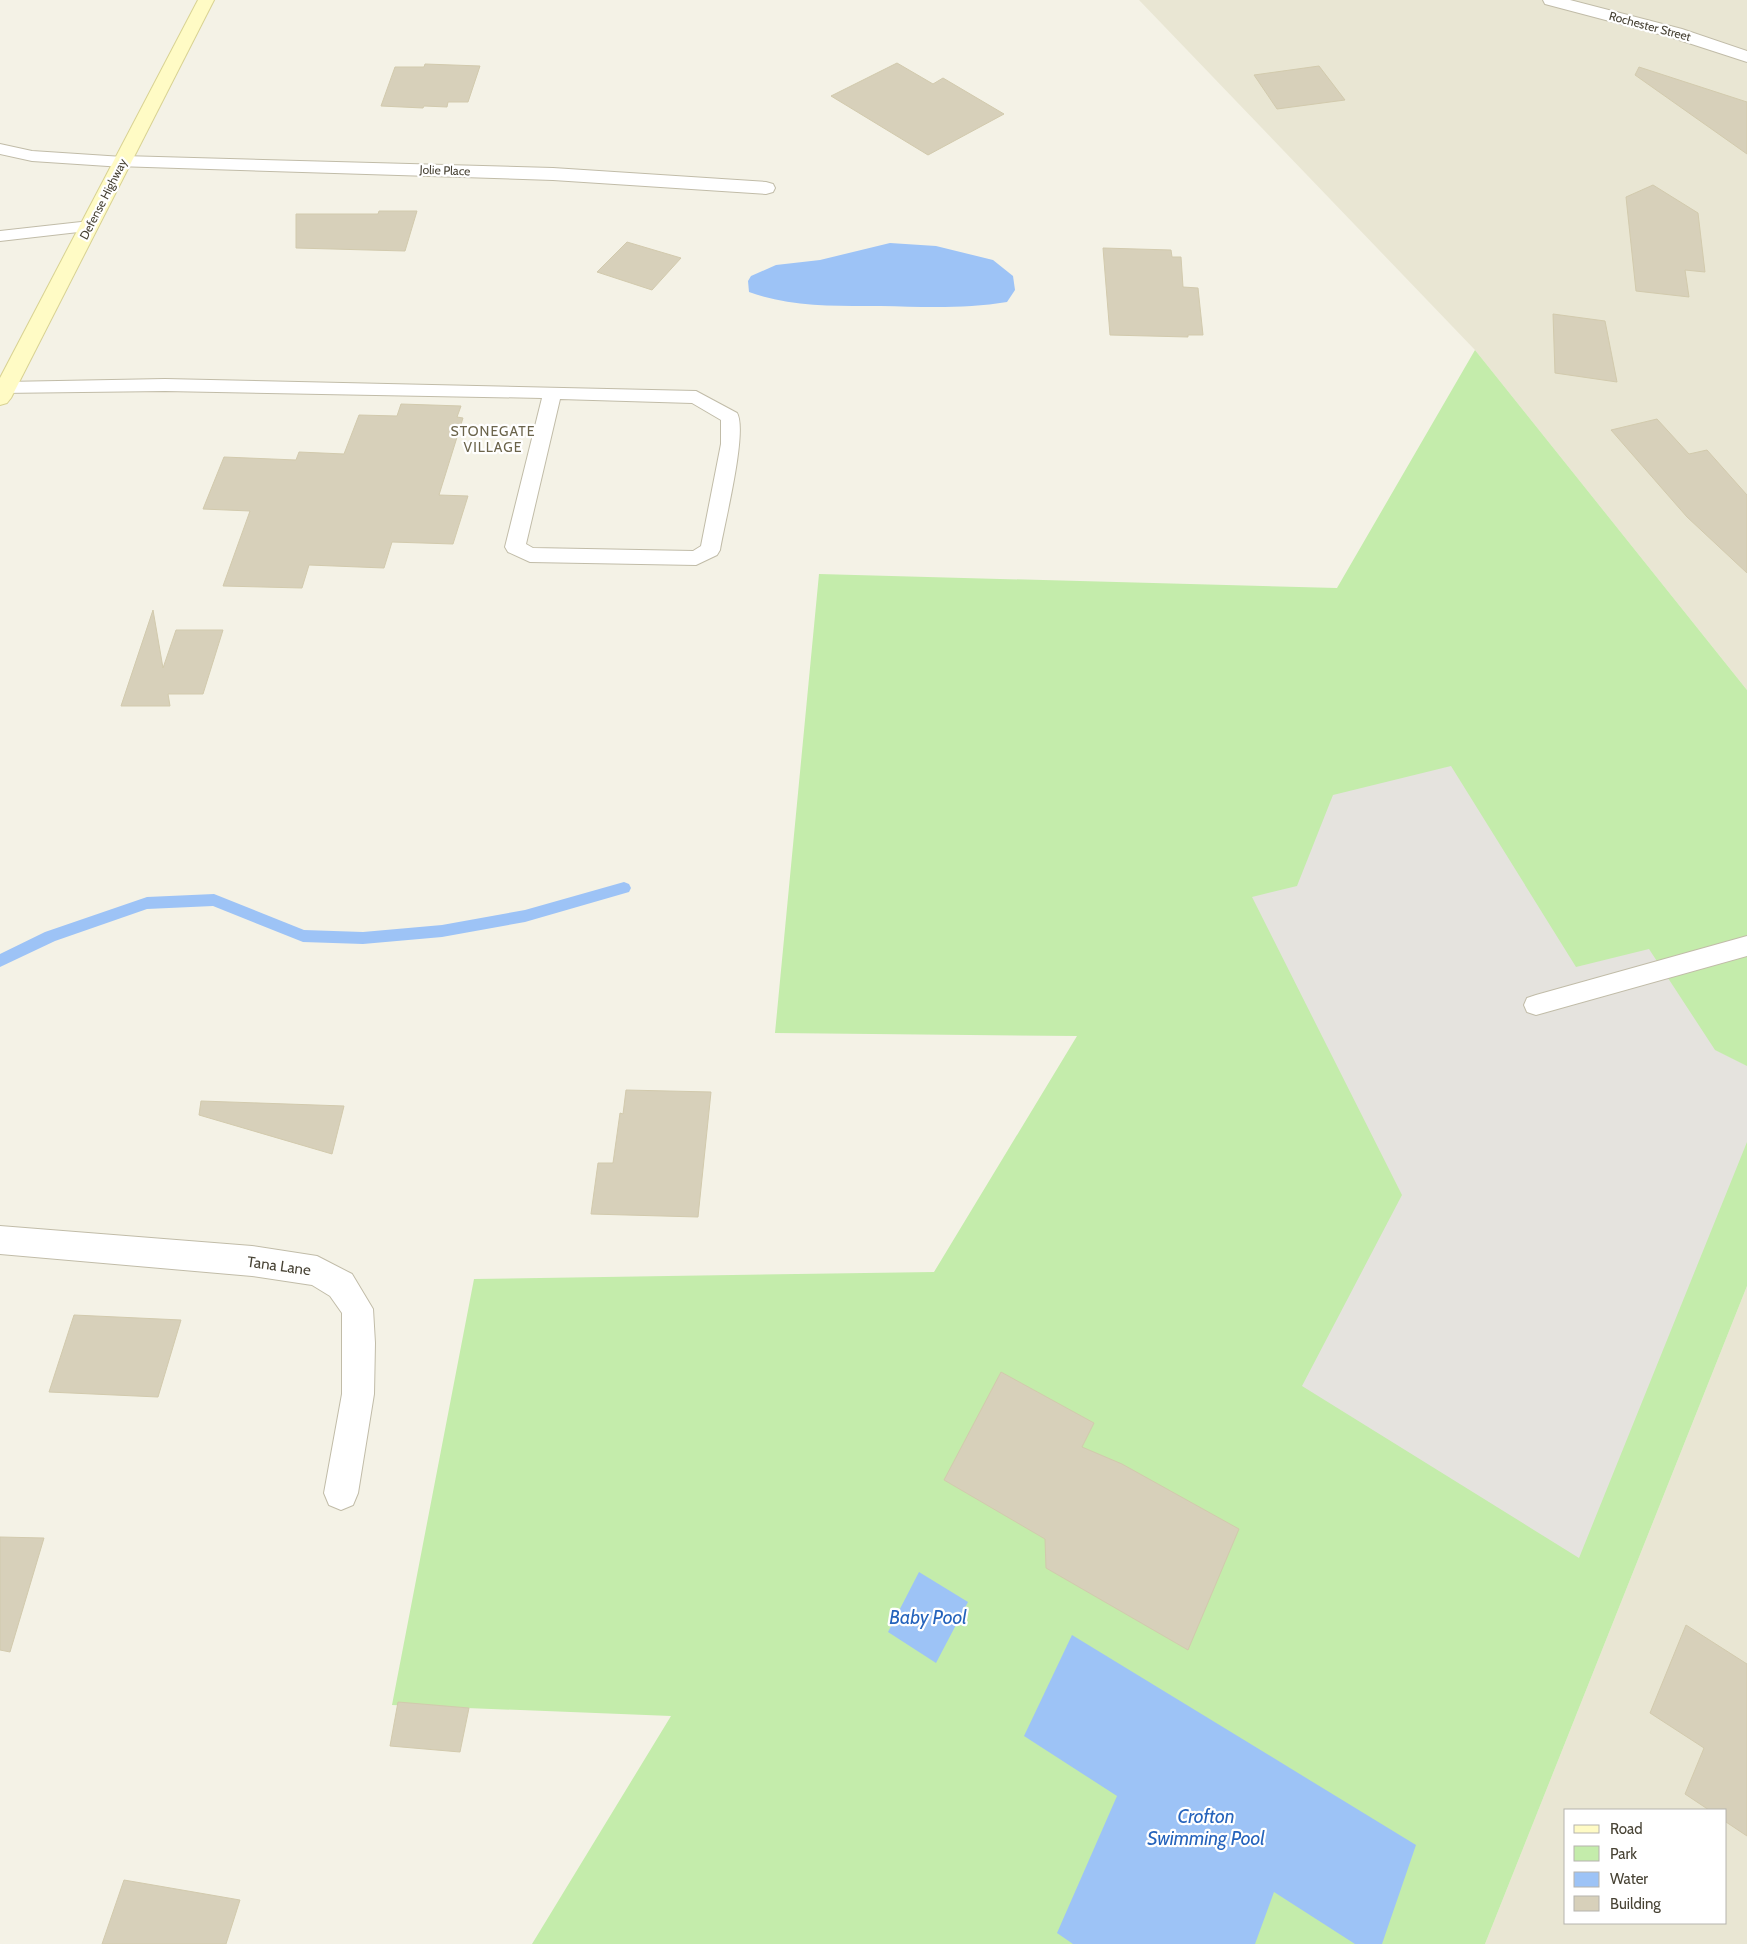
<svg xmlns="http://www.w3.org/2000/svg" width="1747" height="1944" viewBox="0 0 1747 1944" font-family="Cabin,sans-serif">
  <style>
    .residential { fill: #e9e6d3; fill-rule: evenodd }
    .green { fill: #c4ecab }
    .parking { fill: #e5e3de }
    .water { fill: #9dc3f6 }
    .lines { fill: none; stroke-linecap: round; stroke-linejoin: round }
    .stream { fill: #9dc3f6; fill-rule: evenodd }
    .building { fill: #d7d0ba; stroke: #d2caad }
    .lane-casing { stroke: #c1bca8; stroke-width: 2 }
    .street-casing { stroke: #c1bca8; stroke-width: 2 }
    .secondary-casing { stroke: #d8d292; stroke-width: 2 }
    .lane { fill: #fff; fill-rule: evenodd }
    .street { fill: #fff; fill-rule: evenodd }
    .secondary { fill: #fffbc5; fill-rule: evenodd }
    .labels { text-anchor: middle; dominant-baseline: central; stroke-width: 4.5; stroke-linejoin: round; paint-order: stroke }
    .far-street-label { font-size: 12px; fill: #484335; stroke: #fff }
    .far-neighbourhood-label { font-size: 14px; letter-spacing: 1px; fill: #6b644b; stroke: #fff }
    .street-label { font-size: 15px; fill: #484335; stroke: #fff }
    .near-water-label { font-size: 19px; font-style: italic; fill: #2563bc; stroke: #fff }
  </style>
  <rect width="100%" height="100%" fill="#f4f2e6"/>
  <!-- residential -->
  <path class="residential" d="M1139,0H1747V690L1475,350Z
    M1747,1286V1944H1485ZM1566,1810H1726V1923H1566Z"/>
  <!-- green -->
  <path class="green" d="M1475,350L1747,690V1286L1485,1944H532L671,1716L392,1705L474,1279L934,1272L1077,1036L775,1033L819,574L1337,588Z"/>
  <!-- parking -->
  <path class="parking" d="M1451,766L1576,967L1649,949L1715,1050L1747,1066V1142L1579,1558L1302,1386L1402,1195L1252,897L1297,886L1333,795Z"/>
  <!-- water -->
  <path class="water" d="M890,243L936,246L993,260L1013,276L1015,290L1007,302C966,309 923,307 881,306C838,306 790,307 749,292L748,281L751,276L776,265L820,260Z
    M919,1572L968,1602L936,1663L888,1632Z
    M1072,1635L1416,1845L1382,1944H1355L1274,1892L1255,1944H1073L1057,1933L1117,1796L1024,1736Z"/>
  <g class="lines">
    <!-- stream -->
    <path class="stream" d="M624,882L629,884L631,888L629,892L525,922L442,937L363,944L303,942L213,906L147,909L55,941L0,967V954L45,932L147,897L214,894L304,930L363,932L442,925L525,910Z"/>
  </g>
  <!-- building -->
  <path class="building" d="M897,63L933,84L943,78L1004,114L928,155L831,96Z
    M425,64L480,66L468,102H448L447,107L424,106L423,108L381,106L395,67H424Z
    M1319,66L1345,100L1277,109L1254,75Z
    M1639,67L1747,102V154L1635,75Z
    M1653,185L1698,213L1705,272L1685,270L1689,297L1636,291L1626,197Z
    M379,211H417L405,251L296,248V214H378Z
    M627,242L681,258L652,290L597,272Z
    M1103,248L1171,250L1172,257H1181L1183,287L1198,288L1203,335H1188V337L1110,335Z
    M1553,314L1605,321L1617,382L1555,373Z
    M401,404L461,406L457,417L463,418L439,495L468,496L453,544L392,542L384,568L309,565L302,588L223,586L250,511L203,509L224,457L296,460L299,452L344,454L359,415L397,416Z
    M1657,419L1689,454L1707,450L1747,495V573L1687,517L1611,430Z
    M153,610L163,668L176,630H223L203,694H168L170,706H121Z
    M626,1090L711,1092L698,1217L591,1214L598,1163H613L620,1113L623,1114Z
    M201,1101L344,1106L332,1154L199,1115Z
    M74,1315L181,1320L158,1397L49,1392Z
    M1001,1372L1094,1423L1082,1447L1122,1464L1239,1529L1188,1650L1046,1568L1045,1539L944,1480Z
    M0,1537L44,1538L10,1652L0,1650Z
    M1686,1625L1747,1664V1836L1726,1822V1810H1709L1685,1794L1704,1748L1650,1713Z
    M398,1702L469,1708L460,1752L390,1746Z
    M124,1880L240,1900L226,1944H102Z"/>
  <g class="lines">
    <!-- lane casing -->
    <g class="lane-casing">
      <path id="lane" d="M0,144L32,151L123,157L131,162L123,167L32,161L0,154Z
        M90,221L96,222L98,226L96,230L0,241V231Z
        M165,379L696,391L737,413C748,431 724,525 720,550L717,555L696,565L530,562L508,552L505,547L542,398L165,391L0,393V383L5,382ZM560,399L692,403L721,420V444L701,546L693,551L533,548L526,544Z
        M1747,936V956L1536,1015L1527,1012L1524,1005L1527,998L1536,995Z"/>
    </g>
    <!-- street casing -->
    <g class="street-casing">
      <path id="street" d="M1543,0H1570L1682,29L1747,51V62L1670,37L1545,4Z
        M123,156L553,168L766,182L773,184L775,188L773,192L766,194L553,180L116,166L114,162L116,158Z
        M0,1226L252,1246L317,1256L352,1274L373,1309L375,1343L374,1394L358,1493L353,1505L341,1510L329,1505L324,1493L342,1394V1313L330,1296L312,1285L252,1276L0,1254Z"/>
    </g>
    <!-- secondary casing -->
    <g class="secondary-casing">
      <path id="secondary" d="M198,0H214L11,398L7,403L0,405V378Z"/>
    </g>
    <!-- lane -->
    <use href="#lane" class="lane"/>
    <!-- street -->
    <use href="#street" class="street"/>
    <!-- secondary -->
    <use href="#secondary" class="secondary"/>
  </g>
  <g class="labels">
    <!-- far-street labels -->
    <g class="far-street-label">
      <text transform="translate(1650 26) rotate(15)">Rochester Street</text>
      <text transform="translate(445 170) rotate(2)">Jolie Place</text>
      <text transform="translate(103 199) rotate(-63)">Defense Highway</text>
    </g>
    <!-- far-neighbourhood labels -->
    <g class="far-neighbourhood-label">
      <text x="493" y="431">STONEGATE<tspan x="493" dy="16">VILLAGE</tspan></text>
    </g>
    <!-- street labels -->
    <g class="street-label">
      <text transform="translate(279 1266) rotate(8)">Tana Lane</text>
    </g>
    <!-- near-water labels -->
    <g class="near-water-label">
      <text x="928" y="1617">Baby Pool</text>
      <text x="1206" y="1816">Crofton<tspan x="1206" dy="22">Swimming Pool</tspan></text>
    </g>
  </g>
  <!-- legend -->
  <rect x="1564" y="1809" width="162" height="115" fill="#ffffff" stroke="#b6b4ae"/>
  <rect x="1574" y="1825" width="25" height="8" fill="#fffbc5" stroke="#b6b4ae"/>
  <text x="1610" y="1834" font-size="15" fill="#484335">Road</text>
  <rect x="1574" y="1846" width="25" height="15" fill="#c4ecab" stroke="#b6b4ae"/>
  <text x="1610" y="1859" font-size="15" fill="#484335">Park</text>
  <rect x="1574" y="1872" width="25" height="15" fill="#9dc3f6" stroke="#b6b4ae"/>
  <text x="1610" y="1884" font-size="15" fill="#484335">Water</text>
  <rect x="1574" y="1896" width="25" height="15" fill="#d7d0ba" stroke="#b6b4ae"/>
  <text x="1610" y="1909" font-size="15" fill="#484335">Building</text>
</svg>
